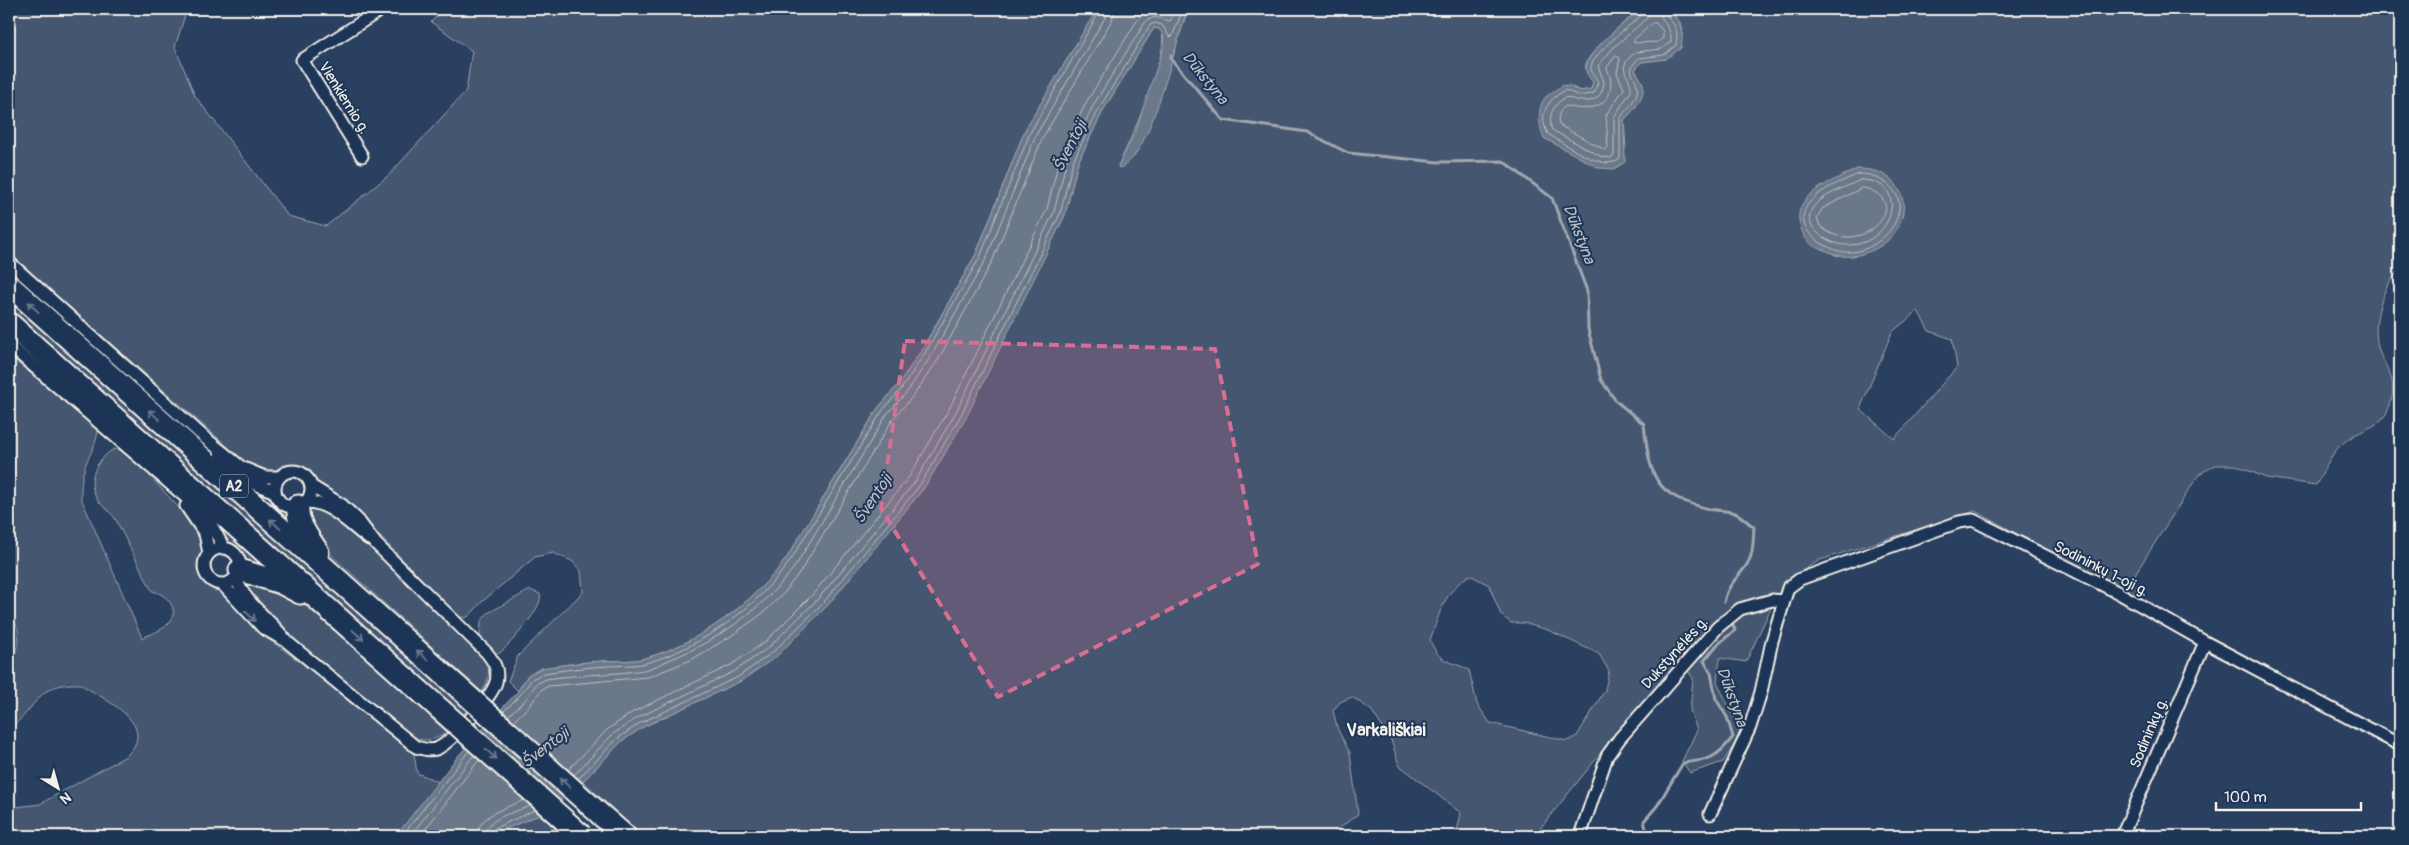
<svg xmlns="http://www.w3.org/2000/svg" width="2409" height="845" viewBox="0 0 2409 845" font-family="Pangolin,sans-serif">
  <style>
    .green { fill: #445771; stroke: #9ca4ac; fill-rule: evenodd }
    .water { fill: #6a788a; stroke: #a1a8b0 }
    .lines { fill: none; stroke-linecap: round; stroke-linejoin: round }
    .shore { stroke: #bdc1c2; stroke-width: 1 }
    .stream { stroke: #a1a8b0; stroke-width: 3 }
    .minor-casing { stroke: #f4f1e8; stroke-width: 15 }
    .motorway-casing { stroke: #f4f1e8; stroke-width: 25 }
    .minor { stroke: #1d3557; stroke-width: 11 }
    .motorway { stroke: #1d3557; stroke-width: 21 }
    .motorway-bridge-casing { stroke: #f4f1e8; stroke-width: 25; stroke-linecap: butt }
    .motorway-bridge { stroke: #1d3557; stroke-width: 21 }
    .oneway { stroke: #68778a }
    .marked { fill: #d66f93; fill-opacity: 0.2; stroke: #d66f93; stroke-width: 4; stroke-dasharray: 10 6; stroke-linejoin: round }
    .labels { text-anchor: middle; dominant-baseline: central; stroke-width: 4; stroke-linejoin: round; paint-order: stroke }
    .shield { fill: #1d3557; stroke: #b4b9bc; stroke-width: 1 }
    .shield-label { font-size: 14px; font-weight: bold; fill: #f4f1e8 }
    .street-label { font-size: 15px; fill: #f4f1e8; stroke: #1d3557 }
    .water-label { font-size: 16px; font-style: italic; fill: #bdc1c2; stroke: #1d3557 }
    .quarter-label { font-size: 18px; font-weight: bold; fill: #f4f1e8; stroke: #1d3557 }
  </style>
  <rect width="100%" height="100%" fill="#2a4060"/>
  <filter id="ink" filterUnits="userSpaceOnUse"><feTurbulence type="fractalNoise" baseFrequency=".02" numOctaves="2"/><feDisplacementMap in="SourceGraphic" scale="10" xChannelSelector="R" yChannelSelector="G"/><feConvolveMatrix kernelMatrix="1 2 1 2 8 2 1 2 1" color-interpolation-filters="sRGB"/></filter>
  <g filter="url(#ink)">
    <!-- green -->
    <path class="green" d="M9,9H187L175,47L195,96L288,216L326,226L389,175L466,91L472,51L431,22L444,9H1097L1025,130L976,254L921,351L898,385L878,408L786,559C753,603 698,644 645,658C632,662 616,660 603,661C582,662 562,665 542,668L528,675L518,691L508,681L518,656L583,592L581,571L572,561L553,553L535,557L483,601L469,616L465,618L458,616L362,518L320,487L310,470L304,467L294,465L271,473L252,468L9,254Z
      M1188,9H1642C1628,18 1595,46 1587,61C1583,69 1588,76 1593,82L1591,89L1580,91L1569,85L1544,138L1569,151L1626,148L1624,120L1636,107L1643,85L1635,70L1641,62L1666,59L1683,34L1680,22L1669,9H2400V269C2382,286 2372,322 2378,347C2383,366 2396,374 2392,397C2385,433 2362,424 2340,446C2330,455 2323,473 2316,485L2266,478L2236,465H2216L2199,474L2135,574L2137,594L2143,601L1975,511L1820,560L1792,577L1770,610L1746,662L1720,658L1717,682L1735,720L1745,728L1723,762L1690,773L1682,761L1697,730L1690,710L1693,678L1687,670H1672L1634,712L1534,836H1456L1461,813L1399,765L1391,740L1371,710L1352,697L1340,702L1333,711L1338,730L1350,753L1358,814L1329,836H642L583,781L621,742L643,727L741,681L827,606L924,488L944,455L1065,215L1078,162L1104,109L1154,28L1160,29C1174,46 1128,145 1118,166L1160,97ZM1903,216L1837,256L1828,251ZM1918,311L1929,331L1952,339L1957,367L1894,439L1860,409L1892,332ZM1470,575L1489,585L1501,615L1511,623H1524L1548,630L1599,654L1609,671L1605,690L1577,736L1567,741L1490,723L1477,704L1469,670C1449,659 1440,665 1430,640C1440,613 1444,591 1470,575Z
      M9,293L468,708L462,716L9,313Z
      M9,356L98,428C98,444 88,455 84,470C81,480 81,489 81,498L142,638C150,634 159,632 167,625C182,612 168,594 152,591L116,520C111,511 102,507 97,499C85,481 97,458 114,449L124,451L140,465L198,529L205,551L200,570L208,584L221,590L255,630L298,660L414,754L417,773L439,782L396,836H9V808L40,804L126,756C161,724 103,699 80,684C36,682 39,707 9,729V666L19,642L18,630L14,619L9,616Z
      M312,506C329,511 342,525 356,536C401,572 441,616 483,656C491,669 490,679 482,692L318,543L306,509Z
      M217,523L275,574L245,564C239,544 223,546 217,523Z
      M245,583L292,594L431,714L429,716L447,732C440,738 428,742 419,739C394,730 247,603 245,583Z
      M530,590L540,594C545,606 510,644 500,653H494L480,637L481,621L488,613Z
      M539,814L563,836H493L498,832Z"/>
    <!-- water -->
    <path class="water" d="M1097,9H1188C1175,40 1151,160 1119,168L1118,166L1135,132L1164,46L1163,34L1159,29L1154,28L1104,109L1078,162L1065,215L966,418L924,488L827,606L777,656L741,681L643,727L621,742L583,781L549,811L498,832L493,836H396L458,756L518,691L528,675L542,668C562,665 582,662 603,661C616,660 632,662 645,658C698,644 753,603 786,559L878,408L898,385L921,351L976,254L1025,130Z
      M1669,9C1681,22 1684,31 1681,48L1666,59L1641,62L1635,70C1637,74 1642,80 1643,84C1646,98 1632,111 1624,120L1625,162L1614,169L1599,168L1544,138C1539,127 1536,105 1547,96C1552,92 1558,88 1564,85L1580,91L1591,89L1593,82C1590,78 1586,74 1586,68C1586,52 1629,18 1642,9Z
      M1857,169C1917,168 1918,237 1865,253C1854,257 1843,258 1832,253C1826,250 1819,249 1814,246C1807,242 1803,235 1801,228C1788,195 1834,181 1857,169Z"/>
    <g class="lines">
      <!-- shore -->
      <path class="shore" d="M1644,9L1643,14C1632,24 1591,54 1591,68C1591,73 1596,77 1598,82L1594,93L1580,96L1565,90C1548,100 1537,114 1548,134C1565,144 1604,173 1620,159V119C1625,110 1634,104 1637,93C1641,76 1621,75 1639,58L1664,55L1676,45C1680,20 1668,25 1665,9
        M1650,9L1647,18L1614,47L1598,66L1604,82C1601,106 1584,103 1566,97C1554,104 1547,115 1552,130L1602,157L1611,158L1614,155V117L1631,91C1633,75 1612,70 1636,52L1661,49L1671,42C1673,27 1660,22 1659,9
        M1653,23H1656L1663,31V38L1658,42L1634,43V40Z
        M1616,56L1620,58L1617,73L1624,89L1606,115L1608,147L1605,150L1559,125C1557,117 1559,110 1566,106C1596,115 1621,100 1607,68Z
        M1859,174C1870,174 1875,176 1884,182C1924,207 1876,261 1839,251C1816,245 1789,222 1812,200C1823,188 1845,180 1859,174Z
        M1860,180C1913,179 1893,248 1845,245C1827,244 1796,224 1816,204C1827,193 1847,187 1860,180Z
        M1862,188C1868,188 1871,190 1876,193C1907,212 1855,258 1820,226L1817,218L1822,209Z
        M503,712L521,694L532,679L544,673C565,670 587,667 608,666C620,665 635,666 646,663C702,647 756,608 790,561L882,411L902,388L925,353L980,257L1030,133L1101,9
        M508,716L526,699L536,684L546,679C578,674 612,675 644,670C653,668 662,663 669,660C719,640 764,608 796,565L887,414L907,392L931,356L986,259L1036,135L1106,16L1107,9
        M514,721L531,704L541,690L548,686L648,677L691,660L731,636L763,613L784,593L802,569L893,419L913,396L938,360L992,262L1042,139L1112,20L1115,9
        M568,770L608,729L633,712L731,665L765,642L813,594L909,477L949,409L1047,209L1060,156L1087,101L1140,16L1151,10L1165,11L1168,9
        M574,775L613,734L637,718L735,671L769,647L818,599L915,482L956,412L1054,212L1067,159L1094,104L1146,21L1155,17L1170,21L1176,9
        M578,779L617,739L640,723L738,677L773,652L823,603L920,485L961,415L1060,214L1073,161L1100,107L1150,25L1155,23L1162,25L1169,36L1172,37L1183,9
        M402,836L469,751
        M410,836L474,755
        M420,836L479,760
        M477,836C478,814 507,808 524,800
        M484,836C485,818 516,812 530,806
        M491,836L495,828L535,810"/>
      <!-- stream -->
      <path class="stream" d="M1171,55V59L1223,120L1307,132L1348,153L1438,162L1503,161L1552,198L1587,291L1588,329L1601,380L1616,401L1644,424C1650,477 1653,495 1709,509C1717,511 1727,510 1735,513C1742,516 1748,523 1754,527C1753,540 1754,555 1746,566C1736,580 1728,584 1724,602
        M1648,836L1644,821L1657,806L1683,763C1710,760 1717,758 1733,737L1727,717L1716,699L1711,673L1704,661L1717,645L1735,630L1733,625"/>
      <!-- minor casing -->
      <g class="minor-casing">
        <path id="minor" d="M362,156L302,60L382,9
          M9,262L204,437L241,467L265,477H279
          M9,345L196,506L208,519L224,548
          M220,456L243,479L275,492
          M275 489a18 18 0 1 1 36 0a18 18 0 1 1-36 0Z
          M305,502C330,501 349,525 369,539
          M186,506L205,534L209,553
          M204 566a18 18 0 1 1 36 0a18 18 0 1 1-36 0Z
          M236,578C244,603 269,618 285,639
          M222,584L263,628L286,641L416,747C423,749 429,751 436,749C450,744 492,697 496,682C499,670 494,662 487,653L376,544L358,520L342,505L311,486
          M1710,814L1750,727L1761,692L1772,641L1788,588L1800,579L1959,522L1973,520L2117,592L2205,642L2400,745
          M1580,836L1607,756L1620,738L1718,627L1740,609L1772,600L1784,601
          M2122,836L2205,642"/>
      </g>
      <!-- motorway casing -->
      <g class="motorway-casing">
        <path id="motorway" d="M9,285L459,688
          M9,323L441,710
          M298,506C296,523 309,538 318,552
          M240,570L281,583L300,593
          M601,815L625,836"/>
      </g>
      <!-- minor -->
      <use href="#minor" class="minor"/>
      <!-- motorway -->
      <use href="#motorway" class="motorway"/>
      <!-- motorway-bridge casing -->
      <g class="motorway-bridge-casing">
        <path id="motorway-bridge" d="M459,688L601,815
          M441,710L582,836"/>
      </g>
      <!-- motorway-bridge -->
      <use href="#motorway-bridge" class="motorway-bridge"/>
    </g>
    <!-- one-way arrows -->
    <defs><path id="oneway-shaft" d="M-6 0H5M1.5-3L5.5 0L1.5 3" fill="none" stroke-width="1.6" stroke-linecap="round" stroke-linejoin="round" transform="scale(1.25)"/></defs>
    <g class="oneway">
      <use href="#oneway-shaft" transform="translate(33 307) rotate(-138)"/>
      <use href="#oneway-shaft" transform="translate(154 415) rotate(-138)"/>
      <use href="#oneway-shaft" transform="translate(275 524) rotate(-138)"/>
      <use href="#oneway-shaft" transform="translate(250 616) rotate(44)"/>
      <use href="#oneway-shaft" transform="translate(358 635) rotate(42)"/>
      <use href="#oneway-shaft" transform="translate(422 655) rotate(-138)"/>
      <use href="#oneway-shaft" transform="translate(491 754) rotate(42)"/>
      <use href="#oneway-shaft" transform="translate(565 783) rotate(-138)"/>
    </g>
  </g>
  <!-- marked area -->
  <path class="marked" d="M905,341L1215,349L1258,564L998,697L881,509Z"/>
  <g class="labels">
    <!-- shield labels -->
    <rect class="shield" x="220" y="474.5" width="28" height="23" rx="4"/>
    <g class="shield-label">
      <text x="234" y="486">A2</text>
    </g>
    <!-- street labels -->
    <g class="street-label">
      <text transform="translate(344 98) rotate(58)">Vienkiemio g.</text>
      <text transform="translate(2101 569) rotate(27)">Sodininkų 1-oji g.</text>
      <text transform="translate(1675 653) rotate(-48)">Dukstynėlės g.</text>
      <text transform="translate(2149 733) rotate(-67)">Sodininkų g.</text>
    </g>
    <!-- water labels -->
    <g class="water-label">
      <text transform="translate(1205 78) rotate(51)">Dūkstyna</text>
      <text transform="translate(1070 146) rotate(-63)">Šventoji</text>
      <text transform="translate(1579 234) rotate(69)">Dūkstyna</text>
      <text transform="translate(873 499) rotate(-56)">Šventoji</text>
      <text transform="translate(1732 697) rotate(70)">Dūkstyna</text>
      <text transform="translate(545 748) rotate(-37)">Šventoji</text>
    </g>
    <!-- quarter labels -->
    <g class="quarter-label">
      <text x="1386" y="730">Varkališkiai</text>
    </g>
  </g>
  <!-- margin -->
  <rect width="2409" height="845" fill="none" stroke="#1d3557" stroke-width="30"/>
  <rect x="15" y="15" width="2379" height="815" fill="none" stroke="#f4f1e8" stroke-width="2" filter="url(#ink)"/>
  <!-- north arrow -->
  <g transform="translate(58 788) rotate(143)" stroke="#1d3557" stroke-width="4" paint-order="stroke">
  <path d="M0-4L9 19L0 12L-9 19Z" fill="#f4f1e8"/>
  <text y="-8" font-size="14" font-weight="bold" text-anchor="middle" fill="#f4f1e8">N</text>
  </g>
  <!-- scale -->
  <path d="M2216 802v8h145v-8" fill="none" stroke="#f4f1e8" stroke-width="2.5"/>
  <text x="2224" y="802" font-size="15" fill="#f4f1e8" stroke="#1d3557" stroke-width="4" paint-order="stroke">100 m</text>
</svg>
